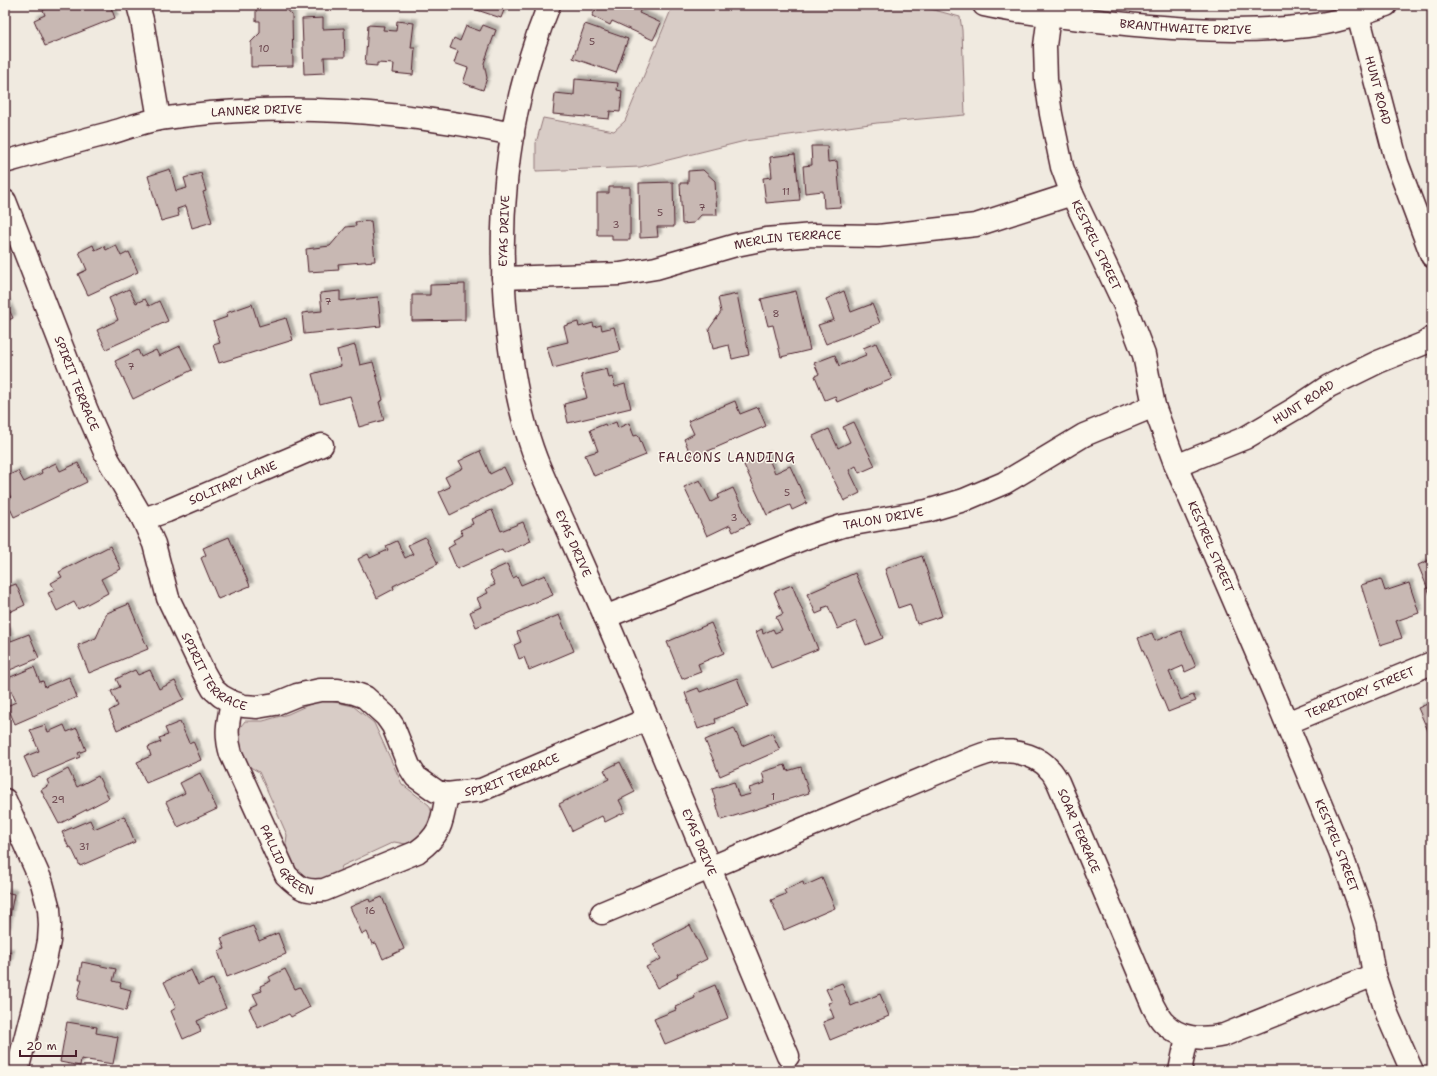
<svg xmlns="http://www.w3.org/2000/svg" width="1437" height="1076" viewBox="0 0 1437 1076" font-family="'Shantell Sans',sans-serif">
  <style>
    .green { fill: #d8ccc6; stroke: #917678 }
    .building { fill: #c8b8b3; stroke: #4a1f2b; filter: url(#shadow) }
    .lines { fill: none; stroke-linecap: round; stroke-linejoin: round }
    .minor-casing { stroke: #4a1f2b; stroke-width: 25 }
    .minor { stroke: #fbf7ec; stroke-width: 22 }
    .labels { text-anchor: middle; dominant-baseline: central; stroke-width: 3; stroke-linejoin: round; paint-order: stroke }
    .number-label { font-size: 10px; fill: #6a454d }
    .street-label { font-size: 12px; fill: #4a1f2b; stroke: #fbf7ec }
    .neighbourhood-label { font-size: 13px; letter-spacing: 1px; fill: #4a1f2b; stroke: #fbf7ec }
  </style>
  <defs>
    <filter id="shadow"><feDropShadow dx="3.5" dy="-3.5" stdDeviation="1" flood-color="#0004"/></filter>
  </defs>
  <rect width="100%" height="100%" fill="#f0eae0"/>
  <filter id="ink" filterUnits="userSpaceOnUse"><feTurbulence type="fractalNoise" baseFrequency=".025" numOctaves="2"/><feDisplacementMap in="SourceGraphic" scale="8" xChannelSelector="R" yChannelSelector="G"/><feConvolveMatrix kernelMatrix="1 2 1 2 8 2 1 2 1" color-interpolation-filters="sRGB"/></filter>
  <g filter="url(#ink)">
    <!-- green -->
    <path class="green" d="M673,5H916L960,17L962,30L965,115L877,123L745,141L640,167L536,171V143L543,118L614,131L625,121Z
      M317,701H330L353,706L374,723L402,784L429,805L432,813L431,823L426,834L406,844L394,842L342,866L339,874L322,880L310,881L297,874L285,852L287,835L259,772L245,764L235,741L237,731L245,721H263L288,714Z"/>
    <!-- building -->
    <path class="building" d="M53,5H83L84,7L89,5H110L115,18L45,46L34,20L45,15L43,10L53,6Z
      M256,5H283L292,15L293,66L251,67V42L260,33V21H256Z
      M462,5H506L501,18Z
      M598,5H643L639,13L661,23L653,40L612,21L610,25L592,16Z
      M323,18V29L344,28L345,57H324L325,73L304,74L302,19Z
      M397,21L414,23L411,48H415L413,75L393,73L394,64L377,63V66L365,65L368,25L384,26L383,30L396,31Z
      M585,24L628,39L616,73L573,58Z
      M483,25L496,30L484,63L487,78L483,90L463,83L468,68L454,63L458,51L450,48L454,38L460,41L466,26L480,31Z
      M575,79L618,83L617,90L622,91L620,112L610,111L609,119L553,114L555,93L574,95Z
      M811,146H827L828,162L837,161L841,207L824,208L823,191L805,193L803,166L812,165Z
      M795,154L800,200L766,203L763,178L772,177L770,157Z
      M170,169L176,191L187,188L184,178L201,173L206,191L203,192L212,222L192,228L186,206L177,209L179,216L161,221L148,176Z
      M703,170L715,181L717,215H701L694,223L682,224L680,183H688V171Z
      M673,182L674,227H657L658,237L640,238L639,183Z
      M609,187H630V240H612V235H597V193H609Z
      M371,221L375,261L338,264L339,270L308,272L306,249L330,246L346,227L356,226L355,222Z
      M93,245L95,250L104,246L106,250L116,245L121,256L129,252L138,272L88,295L78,274L87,270L79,252Z
      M465,284V320L412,321V295H430V285Z
      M129,289L136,303L145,299L149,306L159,301L168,321L106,349L97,330L118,320L109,298Z
      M340,291V301L378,297L381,326L304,334L302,313L322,311L320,293Z
      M796,291L810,350L781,357L773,325L768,326L761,299Z
      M844,291L851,312L872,304L880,323L826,344L818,325L834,320L826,299Z
      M737,294L749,355L732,359L729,345L713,349L709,329L721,312L718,298Z
      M5,301L13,318L5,322Z
      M252,304L259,326L286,318L293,340L219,363L213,345L220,343L213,322L227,317L226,313Z
      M578,322L579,327L593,323L594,327L601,325L602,330L614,327L620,351L553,368L547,347L568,342L564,326Z
      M876,343L892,379L837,402L835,396L825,400L815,376L819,374L814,363L835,355L839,366L866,355L863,348Z
      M355,345L360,365L373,362L383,400L379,402L384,420L359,427L350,396L320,404L312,374L341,366L337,350Z
      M180,346L192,370L133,399L115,361L138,350L141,357L156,350L159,356Z
      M607,369L609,378L613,377L615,387L625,384L631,408L568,423L564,404L587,398L581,375Z
      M735,401L740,414L758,407L766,426L692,458L684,439L694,434L688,421Z
      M616,422L618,428L629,423L634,436L638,435L646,455L594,476L585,455L598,451L590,430L605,424L606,426Z
      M854,422L875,466L859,473L856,466L849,470L860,493L844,501L813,436L829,429L838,448L850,442L843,427Z
      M480,451L490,474L504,467L512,484L450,515L439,492L450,487L445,477L463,468L459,461Z
      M767,455L775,473L790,466L807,503L792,510L790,505L767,515L744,465Z
      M56,463L60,471L78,463L87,482L14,517L6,500L11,498L5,485V477L18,471L24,482L42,473L41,470Z
      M700,480L711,502L719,498L718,495L733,488L750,524L733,532L730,525L707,536L684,487Z
      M492,510L501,531L523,522L531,541L504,553L502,549L457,569L448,548L455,544L453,540L463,535L460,530L473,524L471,519Z
      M229,537L250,586L218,599L201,558L206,555L203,548Z
      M425,537L438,564L393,586L394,589L377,598L358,559L368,554L370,558L388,550L386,546L397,541L405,558L413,554L408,545Z
      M110,546L121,569L101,579L108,593L78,609L74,602L57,611L48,593L55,590L51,583L62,577L59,572Z
      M922,556L942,616L917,624L910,604L898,608L885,569Z
      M1432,559V599L1418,565Z
      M507,564L513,578L517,576L521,585L545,575L553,595L476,627L470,612L481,607L477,598L488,593L486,589L495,585L489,572Z
      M855,573L883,638L866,645L856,621L838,629L828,606L822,608L823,611L816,614L807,594Z
      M1381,579L1385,591L1409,583L1419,613L1396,621L1402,638L1380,645L1361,585Z
      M16,584L25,605L5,614V588Z
      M792,585L818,649L771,668L756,632L762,629L763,634L773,629L775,633L782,630L776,617L783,614L774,592Z
      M129,604L148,649L89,673L78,645L96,638L107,613Z
      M559,615L574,651L529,670L524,657L519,659L514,645L521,642L517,632Z
      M711,623L724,653L698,664L701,672L682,679L667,642Z
      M7,630L11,641L29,634L39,658L5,672V631Z
      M1181,631L1196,667L1185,672L1183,666L1169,672L1181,700L1193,695L1196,701L1168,712L1138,638L1152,633L1155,641Z
      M34,667L40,682L43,681L45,687L69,677L77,697L15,724L7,706L16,702L6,679Z
      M135,670L138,675L150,670L159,689L175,681L184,699L117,730L109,711L118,706L111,691L120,687L116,679Z
      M737,678L748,706L715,719L716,723L698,729L685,693L698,688L700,692Z
      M1432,702V740L1418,708Z
      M180,722L189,743L193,741L201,760L146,783L137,762L151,756L148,747L161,742L159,738L168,735L165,728Z
      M45,725L48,732L64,725L67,732L77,728L86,750L78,753L80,757L33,777L24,757L39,751L30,730Z
      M734,728L742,746L772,733L780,750L720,776L705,740Z
      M620,762L635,792L619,800L625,812L605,822L602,816L572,831L559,804L609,779L604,770Z
      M785,765L787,771L801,767L809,793L721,820L712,789L734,782L739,797L751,794L749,788L765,783L762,772Z
      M68,769L77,787L98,776L109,798L59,824L41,790L49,785L47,780Z
      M200,773L217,809L178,827L166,802L185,793L180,783Z
      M124,816L135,842L80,866L71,847L69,848L62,832L90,820L94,829Z
      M822,878L835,908L784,930L771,900L786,894L784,890L803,882L804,886Z
      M5,892L14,894L7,931H5Z
      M382,897L404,949L383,959L376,943L372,944L367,932L362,934L350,907L369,899L370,902Z
      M690,925L707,959L677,974L678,977L657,988L646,967L661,959L653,944Z
      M253,926L259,941L278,933L286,954L227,977L218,951L225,949L221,938Z
      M5,952L11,953L7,968H5Z
      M82,962L116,969L113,981L121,983L120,987L131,990L126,1011L77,999L82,979H79Z
      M285,969L295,989L300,987L310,1007L291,1017L289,1014L258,1028L249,1008L258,1004L253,994L262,991L260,986L271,981L269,977Z
      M191,970L198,985L213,979L226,1008L197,1021L201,1031L183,1039L171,1011L176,1008L164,982Z
      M842,983L851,1006L880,994L889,1016L830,1040L823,1022L834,1018L828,1003L832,1002L826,989Z
      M715,985L728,1018L665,1044L654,1019L676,1010L675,1007L695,998L694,994Z
      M67,1022L97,1027L96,1033L118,1037L113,1064L81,1059L80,1066L60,1062Z"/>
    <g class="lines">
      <!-- minor casing -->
      <g class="minor-casing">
        <g id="minor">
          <path d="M138,5L142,20L159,119"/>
          <path id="s1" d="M549,5C504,115 493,239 511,356C516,390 523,426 536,459C545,482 555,503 565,525C585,571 606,617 625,664C679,795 734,925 788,1056"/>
          <path id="s2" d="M984,5C1010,11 1038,14 1065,17C1142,27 1230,35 1307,26C1335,23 1360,14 1386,5"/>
          <path id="s3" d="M1049,15L1045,46L1046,80L1051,114L1062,167L1072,194L1126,308L1144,355L1154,406L1176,466L1274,693L1340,851L1360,907L1366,927L1374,975L1388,1016L1412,1071"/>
          <path id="s4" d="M1358,15L1397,163L1432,256"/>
          <path id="s5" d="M5,162C40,152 75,142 110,133C127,128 143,122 160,119C277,101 397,110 513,134"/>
          <path id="s6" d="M5,201L87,411L108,459L143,519L154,544L168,598L204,673L213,689L221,696L232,702L244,706L257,707L275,704L297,695L320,690H338L354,693L365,697L386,716L393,726L409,766L416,777L436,791L447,794L481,790L648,719"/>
          <path id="s7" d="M503,278L620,274L656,268L736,245L766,239L813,235L878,236L976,225L1072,194"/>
          <path id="s8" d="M1176,466L1245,438L1296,408L1329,386L1378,362L1425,343L1432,338"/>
          <path id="s9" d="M143,519L167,511L322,445"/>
          <path id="s10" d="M605,617L805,538L842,526L927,511L964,500L1004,483L1084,435L1154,406"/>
          <path id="s11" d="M232,702C228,722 225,734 231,754L286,875C300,889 305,892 324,890L417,852C442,834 442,822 447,794"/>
          <path id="s12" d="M1287,723L1432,663"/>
          <path d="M5,800L42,883L49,909L50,925L49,941L45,961L17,1071"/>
          <path id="s13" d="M602,913L963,762C976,757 990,750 1003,751C1018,751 1040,757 1049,769C1053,772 1055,777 1058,782L1153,1006C1156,1011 1159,1018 1163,1022C1180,1040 1202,1040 1224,1035L1374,975"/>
          <path d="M1180,1071L1187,1037"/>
        </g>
      </g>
      <!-- minor -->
      <use href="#minor" class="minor"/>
    </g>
  </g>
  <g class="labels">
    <!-- number labels -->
    <g class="number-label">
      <text x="592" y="41">5</text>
      <text x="264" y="48">10</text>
      <text x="786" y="191">11</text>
      <text x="702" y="207">7</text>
      <text x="660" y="212">5</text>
      <text x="616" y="224">3</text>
      <text x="328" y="301">7</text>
      <text x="776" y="313">8</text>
      <text x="131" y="366">7</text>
      <text x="787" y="492">5</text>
      <text x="734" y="517">3</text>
      <text x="773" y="796">1</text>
      <text x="58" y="799">29</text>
      <text x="84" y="846">31</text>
      <text x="370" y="910">16</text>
    </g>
    <!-- street labels -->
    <g class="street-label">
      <text stroke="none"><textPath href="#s2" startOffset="203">BRANTHWAITE DRIVE</textPath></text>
      <text stroke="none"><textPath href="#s4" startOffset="78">HUNT ROAD</textPath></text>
      <text stroke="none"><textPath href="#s5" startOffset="258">LANNER DRIVE</textPath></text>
      <text transform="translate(504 231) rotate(-88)">EYAS DRIVE</text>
      <text stroke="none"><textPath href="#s7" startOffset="289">MERLIN TERRACE</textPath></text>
      <text stroke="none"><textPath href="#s3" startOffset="239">KESTREL STREET</textPath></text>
      <text stroke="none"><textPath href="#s6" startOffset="196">SPIRIT TERRACE</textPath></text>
      <text stroke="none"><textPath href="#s8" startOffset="143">HUNT ROAD</textPath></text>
      <text stroke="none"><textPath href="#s9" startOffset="97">SOLITARY LANE</textPath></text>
      <text stroke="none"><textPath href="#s10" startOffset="296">TALON DRIVE</textPath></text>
      <text stroke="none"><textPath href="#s1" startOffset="556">EYAS DRIVE</textPath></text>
      <text stroke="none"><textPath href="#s3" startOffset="563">KESTREL STREET</textPath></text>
      <text stroke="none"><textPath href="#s6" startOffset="520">SPIRIT TERRACE</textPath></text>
      <text stroke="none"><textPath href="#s12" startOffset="79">TERRITORY STREET</textPath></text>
      <text stroke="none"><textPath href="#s6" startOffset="893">SPIRIT TERRACE</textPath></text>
      <text stroke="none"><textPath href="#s13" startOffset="553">SOAR TERRACE</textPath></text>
      <text stroke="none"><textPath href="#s1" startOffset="880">EYAS DRIVE</textPath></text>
      <text stroke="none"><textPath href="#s3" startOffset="887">KESTREL STREET</textPath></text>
      <text stroke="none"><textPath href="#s11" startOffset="175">PALLID GREEN</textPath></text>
    </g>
    <!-- neighbourhood labels -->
    <g class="neighbourhood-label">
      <text x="727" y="457">FALCONS LANDING</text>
    </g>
  </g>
  <!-- margin -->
  <rect width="1437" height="1076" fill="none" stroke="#fbf7ec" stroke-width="20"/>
  <rect x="10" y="10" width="1417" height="1056" fill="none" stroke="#4a1f2b" stroke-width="1.5" filter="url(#ink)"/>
  <!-- scale -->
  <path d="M20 1050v6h56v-6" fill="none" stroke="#4a1f2b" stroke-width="2"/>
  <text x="26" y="1050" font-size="12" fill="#4a1f2b" stroke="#fbf7ec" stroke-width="3" paint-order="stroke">20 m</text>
</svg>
